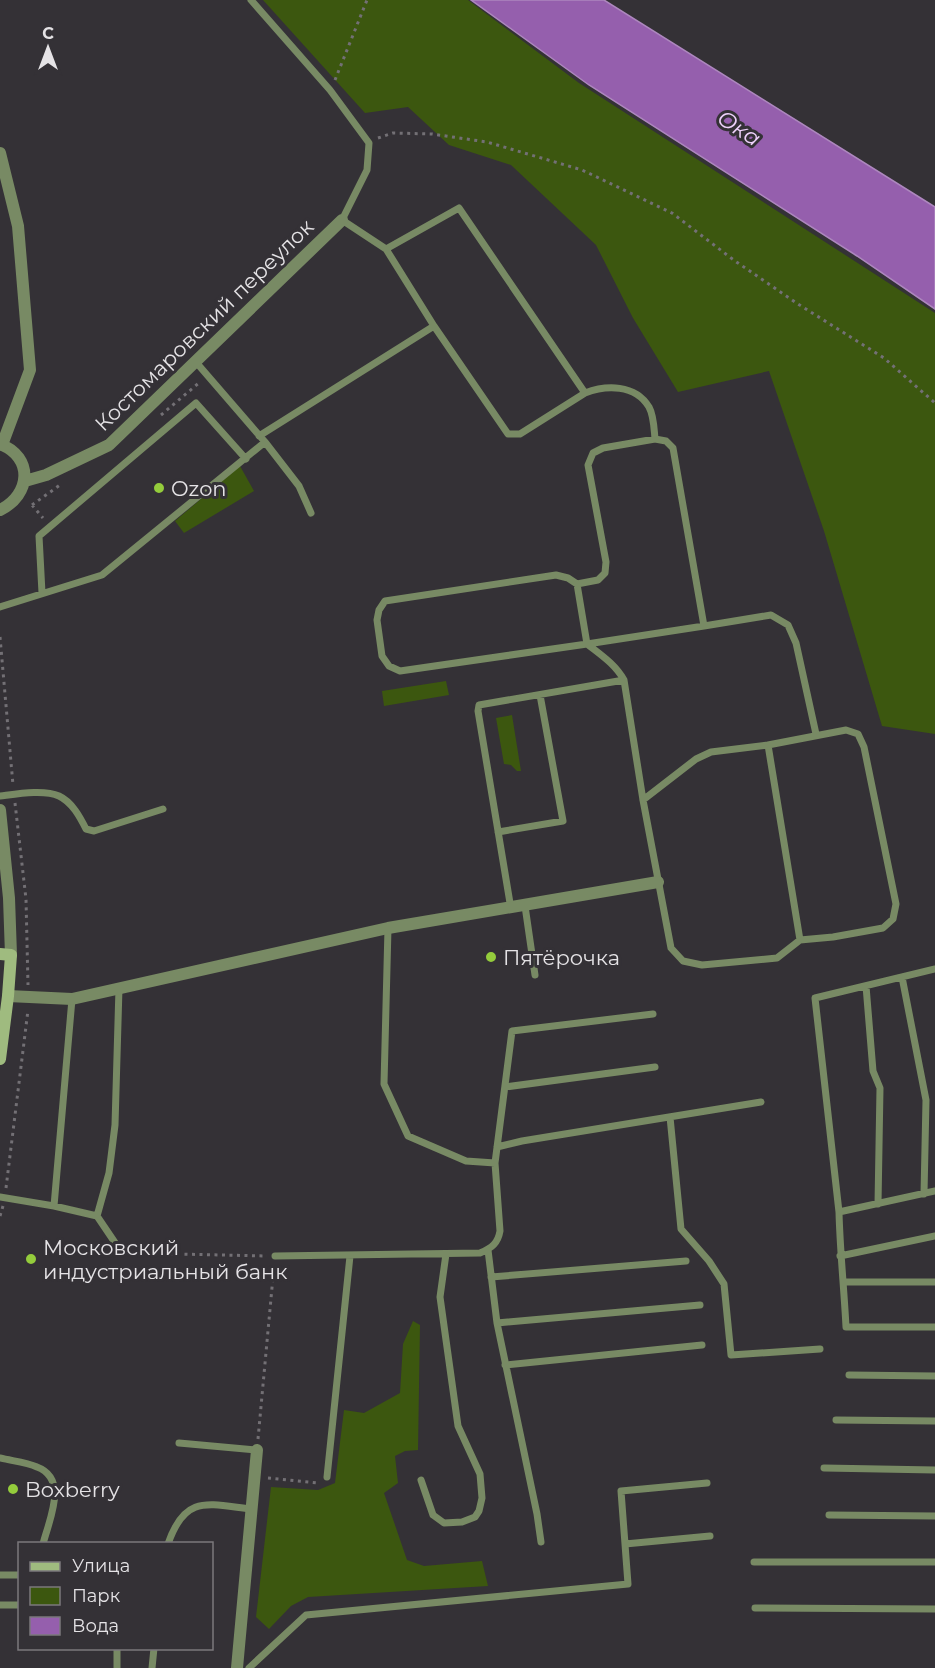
<svg xmlns="http://www.w3.org/2000/svg" width="935" height="1668" viewBox="0 0 935 1668" font-family="Montserrat,sans-serif">
  <style>
    .green { fill: #3c570f }
    .water { fill: #955fad; stroke: #ad87be; stroke-width: 1.5 }
    .lines { fill: none; stroke-linecap: round; stroke-linejoin: round }
    .path { stroke: #737075; stroke-width: 3; stroke-dasharray: 3 4.5; stroke-linecap: butt }
    .lane { stroke: #788a64; stroke-width: 7 }
    .street { stroke: #788a64; stroke-width: 12 }
    .secondary { stroke: #9fbb7f; stroke-width: 12 }
    .poi-dot { fill: #94cc3c; stroke: #343136; stroke-width: 2 }
    .labels { text-anchor: middle; dominant-baseline: central; stroke-width: 6; stroke-linejoin: round; paint-order: stroke }
    .street-label { font-size: 21px; fill: #e5e3e6; stroke: #343136 }
    .poi-label { font-size: 21px; fill: #e5e3e6; stroke: #343136; text-anchor: start }
    .water-label { font-size: 22px; font-style: italic; fill: #eed1fb; stroke: #343136 }
  </style>
  <rect width="100%" height="100%" fill="#343136"/>
  <!-- green -->
  <path class="green" d="M263,0H468L579,83L935,313V734L882,726L824,531L769,371L678,392L633,318L596,245L511,165L449,145L408,107L365,113Z
    M240,466L254,491L184,533L175,521Z
    M446,681L449,695L384,706L382,691Z
    M512,715L521,771H517L511,765L504,764L496,718Z
    M413,1321L420,1325L418,1450L405,1451L395,1456L398,1483L384,1493L407,1560L424,1566L482,1561L488,1586L308,1597L291,1606L269,1629L256,1617L271,1487L318,1490L335,1483L344,1410L364,1413L400,1393L403,1344Z"/>
  <!-- water -->
  <path class="water" d="M471,0H604L935,207V309L857,256L589,85Z"/>
  <g class="lines">
    <!-- path -->
    <path class="path" d="M335,80L367,0
      M378,138L393,133L432,134L487,142L582,170L672,213L735,261L798,304L884,358L935,403
      M161,415L200,382
      M32,505L60,485
      M32,505L43,518
      M0,637L13,785
      M15,803L26,899L28,985
      M6,1188L28,1010
      M0,1216L3,1206
      M132,1253L267,1256
      M258,1439L274,1266
      M268,1478L318,1483"/>
    <!-- lane -->
    <path class="lane" d="M251,0L330,90L369,143L367,170L342,220L386,249L434,326L259,436
      M386,249L459,208L585,393L520,434H508L434,326
      M195,361L265,442L299,486L311,513
      M585,393C606,385 635,384 649,407C654,416 654,429 655,439
      M577,584L598,580L605,573L606,562L588,465L593,453L603,448L655,439L666,441L673,448L704,626L587,644L577,584L568,578L556,575L385,601L379,610L377,620L382,656L389,666L400,671L587,644C601,655 615,664 624,680L643,800L671,948L683,961L702,965L777,958L800,940
      M42,593L39,536L196,403L246,459
      M0,607L102,575L265,442
      M704,626L771,615L788,625L796,643L816,734
      M846,730L858,734L864,747L896,904L893,919L883,928L833,937L800,940L768,745Z
      M0,796C16,794 44,789 59,796C72,802 80,817 86,829L94,831L163,809
      M643,800L696,759L711,752L768,745
      M498,832L563,821L540,695
      M525,906L535,975
      M511,909L478,711L479,705L624,680
      M388,928L384,1084L408,1136L466,1161L495,1163L512,1031L653,1014
      M935,969L815,998L839,1212L935,1191
      M902,977L926,1100L924,1194
      M866,986L873,1071L880,1088L878,1204
      M505,1087L655,1067
      M670,1117L681,1229L709,1261L724,1284L731,1355L820,1349
      M497,1147L522,1141L761,1102
      M0,1197L54,1206L97,1216L122,1253
      M54,1206L72,999
      M839,1212C840,1251 844,1288 846,1327H935
      M97,1216L109,1173L115,1125L119,988
      M488,1250L497,1323L537,1514L541,1542
      M275,1256L480,1253C492,1248 498,1243 500,1231L495,1163
      M840,1256L935,1236
      M491,1277L686,1261
      M844,1282H935
      M497,1323L700,1305
      M505,1365L702,1345
      M849,1375L935,1376
      M836,1420L935,1421
      M179,1443L257,1450
      M0,1458C12,1461 26,1462 37,1467C69,1479 49,1520 43,1544
      M824,1468L935,1470
      M327,1477L350,1256
      M421,1480L433,1515L444,1523L462,1522L475,1517L479,1511L482,1498L480,1474L458,1426L440,1297L446,1254
      M829,1515L935,1516
      M168,1544C185,1494 208,1504 251,1509
      M625,1544L710,1536
      M754,1562H935
      M0,1575H20
      M0,1605H20
      M755,1608L935,1609
      M117,1668V1648
      M152,1668L154,1648
      M249,1668L306,1615L628,1584L621,1491L707,1483"/>
    <!-- street -->
    <path class="street" d="M0,153L18,226L30,370L2,445
      M0,444C34,457 31,495 0,510
      M25,481L46,475L109,445L342,220
      M0,810L9,898L11,955
      M8,996L72,999L388,928L658,882
      M237,1668L257,1450"/>
    <!-- secondary -->
    <path class="secondary" d="M0,954L11,955L8,996L0,1059"/>
  </g>
  <!-- markers -->
  <g class="poi-dot">
    <circle cx="159" cy="488" r="6"/>
    <circle cx="491" cy="957" r="6"/>
    <circle cx="31" cy="1259" r="6"/>
    <circle cx="13" cy="1489" r="6"/>
  </g>
  <g class="labels">
    <!-- street labels -->
    <g class="street-label">
      <text transform="translate(204 325) rotate(-44)">Костомаровский переулок</text>
    </g>
    <!-- poi labels -->
    <g class="poi-label">
      <text x="171" y="488">Ozon</text>
      <text x="503" y="957">Пятёрочка</text>
      <text x="43" y="1247">Московский<tspan x="43" dy="24">индустриальный банк</tspan></text>
      <text x="25" y="1489">Boxberry</text>
    </g>
    <!-- water labels -->
    <g class="water-label">
      <text transform="translate(739 128) rotate(33)">Ока</text>
    </g>
  </g>
  <!-- legend -->
  <rect x="18" y="1542" width="195" height="108" fill="#343136" stroke="#7b787c" stroke-width="1.5"/>
  <rect x="30" y="1562" width="30" height="9" fill="#9fbb7f" stroke="#7b787c" stroke-width="1.5"/>
  <text x="72" y="1572" font-size="18" fill="#e5e3e6">Улица</text>
  <rect x="30" y="1587" width="30" height="18" fill="#3c570f" stroke="#7b787c" stroke-width="1.5"/>
  <text x="72" y="1602" font-size="18" fill="#e5e3e6">Парк</text>
  <rect x="30" y="1617" width="30" height="18" fill="#955fad" stroke="#7b787c" stroke-width="1.5"/>
  <text x="72" y="1632" font-size="18" fill="#e5e3e6">Вода</text>
  <!-- north arrow -->
  <g transform="translate(48 48)" stroke="#343136" stroke-width="4.5" paint-order="stroke">
  <path d="M0-4.5L10 22L0 15L-10 22Z" fill="#e5e3e6"/>
  <text y="-9" font-size="16" font-weight="bold" text-anchor="middle" fill="#e5e3e6">С</text>
  </g>
</svg>
